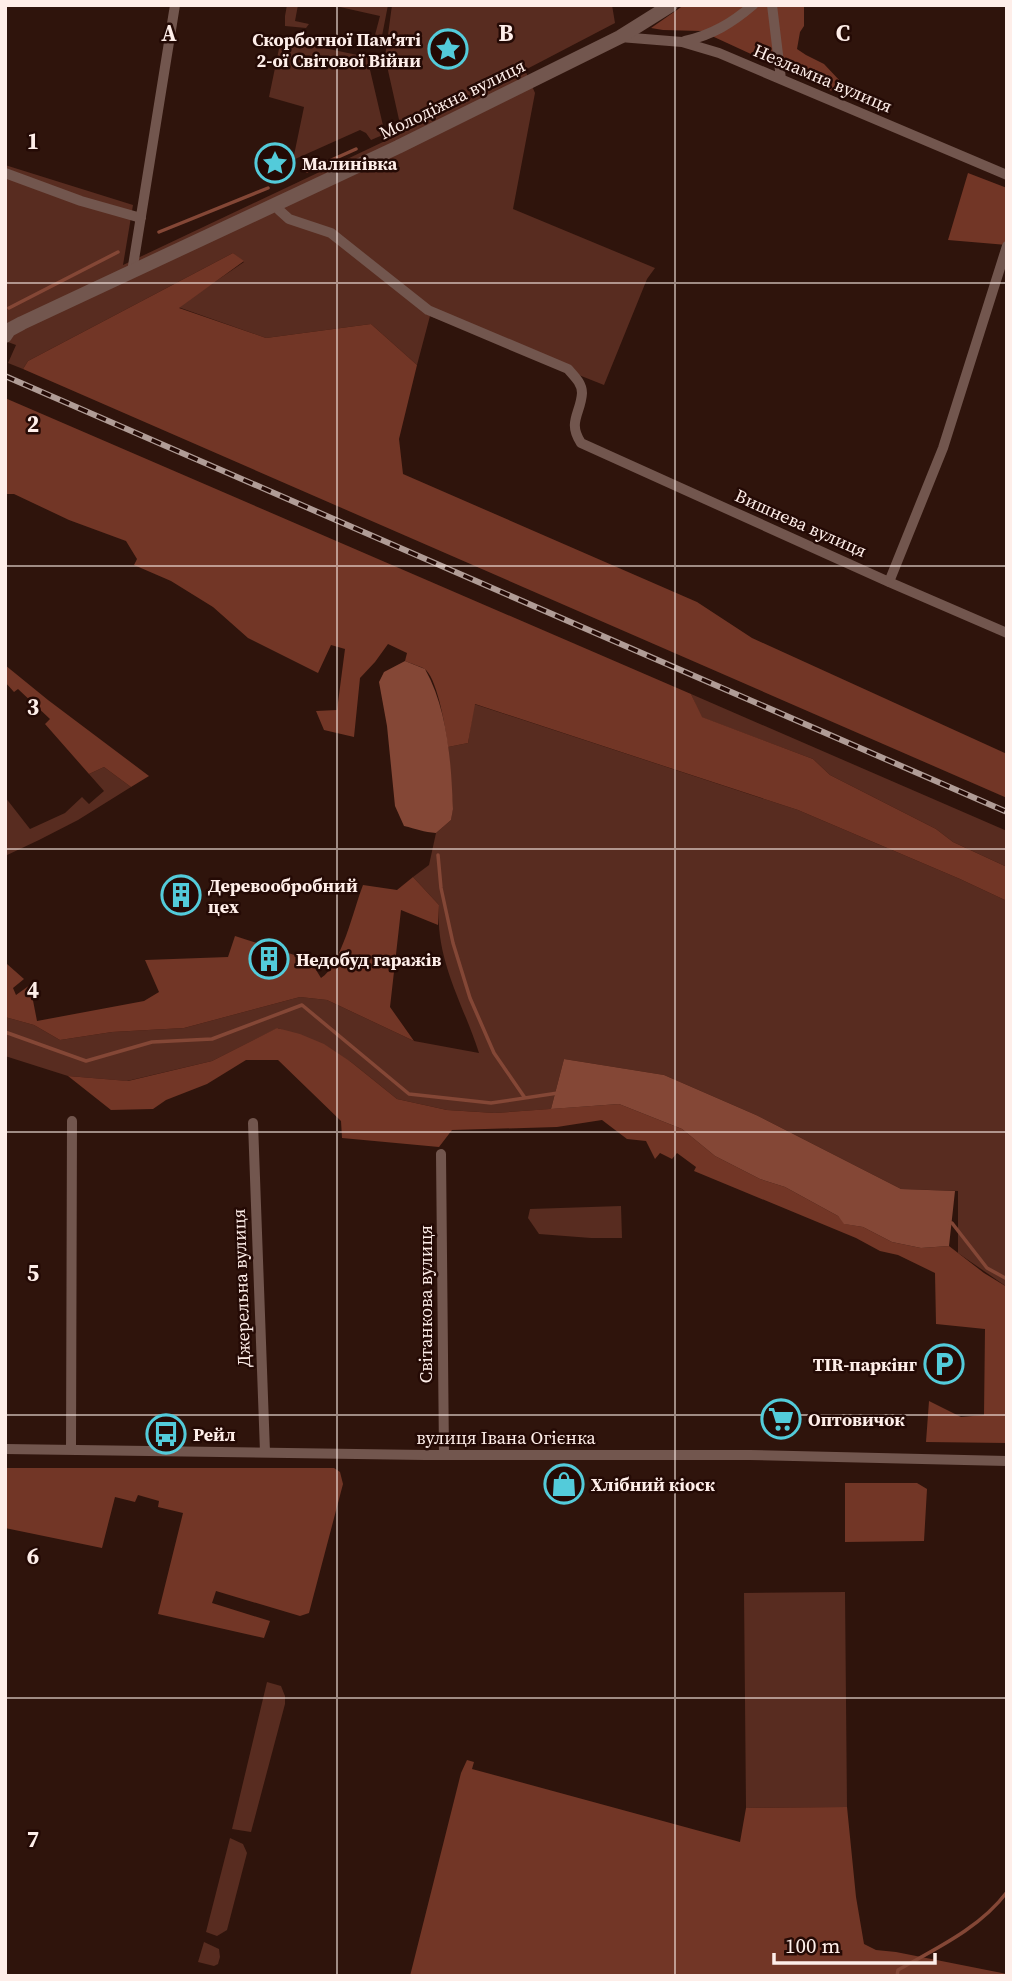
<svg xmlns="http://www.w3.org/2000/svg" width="1012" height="1981" viewBox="0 0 1012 1981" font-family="'Source Serif 4',serif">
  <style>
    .green { fill: #582c20; fill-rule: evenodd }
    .forest { fill: #723626 }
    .water { fill: #844736 }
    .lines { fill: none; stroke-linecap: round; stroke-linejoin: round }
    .stream { stroke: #844736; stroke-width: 3.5 }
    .minor { stroke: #72564e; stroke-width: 10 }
    .tertiary { stroke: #72564e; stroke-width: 14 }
    .rail-casing { stroke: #b09c96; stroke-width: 6 }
    .rail { stroke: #240a05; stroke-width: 3.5; stroke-dasharray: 10; stroke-linecap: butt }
    .grid { fill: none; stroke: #feeee9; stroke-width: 2; stroke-opacity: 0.55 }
    .labels { text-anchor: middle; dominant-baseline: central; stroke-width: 5; stroke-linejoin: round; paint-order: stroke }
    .poi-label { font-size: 18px; font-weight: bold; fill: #feeee9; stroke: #240a05; text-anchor: start }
    .street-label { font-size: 18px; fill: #feeee9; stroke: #240a05 }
    .grid-label { font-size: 23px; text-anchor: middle; font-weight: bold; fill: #feeee9; stroke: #240a05; stroke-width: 5; stroke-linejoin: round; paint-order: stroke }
  </style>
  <rect width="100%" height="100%" fill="#2f140c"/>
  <!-- green -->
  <path class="green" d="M287,5H298L295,21L309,24L306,28L285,26V16Z
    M331,5H388L381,41L374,44L367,34L375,35L380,16Z
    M392,5H612L615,23L525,70L535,93L513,209L655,268L647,279L604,385L430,316L417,365L371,324L266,338L178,307L244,262L233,253L28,361L23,369L8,363L16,345L5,341V165L133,205L123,265L402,133L385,57ZM445,36C456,39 460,46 460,57C451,62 445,62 437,56L439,40Z
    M281,39L367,57L385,134L371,140L366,133L360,130L293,160L304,107L269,97Z
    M691,694L1007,831V867L953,842L936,829L830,775L813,759L701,717Z
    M474,704L798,810L960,879L1007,901V1287L958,1253V1191L901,1189L756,1115L664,1075L564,1059L551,1109L495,1113L447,1110L397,1099L351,1062L278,1028L212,1061L127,1081L68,1076L5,1056V1017L34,1025L60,1040L112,1032L184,1028L300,997L327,1000L414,1041L479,1053C463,1003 435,960 439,905L413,877L429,865L436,833L451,820L453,808L448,747L468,743Z
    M104,767L131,787L78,820L39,840L5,856V797L30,829L65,813L82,797L89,804L104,791L89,774Z
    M621,1206L622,1238H591L539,1234L528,1218L530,1209Z
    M845,1592L847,1807L746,1808L744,1593Z
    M267,1682L281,1686L285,1696V1704L251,1832L232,1829Z
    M230,1838L243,1844L247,1853L227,1930L217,1936L206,1932Z
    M204,1942L219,1949L220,1957L218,1964L214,1966L198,1962Z"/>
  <!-- forest -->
  <path class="forest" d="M684,5H804V26L800,32L797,49L806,55L824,64L841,82L836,93L701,31L663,30L651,28Z
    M968,173L1007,188V245L948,240Z
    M233,253L244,261L179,308L266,338L371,324L417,365L399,439L403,474L697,602L752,638L1007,754V798L23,369L28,361Z
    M5,398L691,694L702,717L813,759L830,775L936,829L953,842L1007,867V901L960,879L798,810L475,704L468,743L448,747C446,730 438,682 426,670C421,666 411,664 405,661L407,653L388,644L375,662L360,678L354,737L324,730L316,711L337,710L345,649L331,645L318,673L248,638L213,607L171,581L134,565L137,559L126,541L69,520L14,494H5Z
    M5,665L48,700L149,776L131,787L104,767L89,774L45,724L50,719L18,689L14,692L5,682Z
    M413,877L439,905L438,925L401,910L390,1007L414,1041L327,1000L300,997L184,1028L112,1032L60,1040L34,1025L5,1017V960L7,964L24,979L13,988L16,995L30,985L37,1021L144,1001L159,992L145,960L228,957L235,936L310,960L321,978C341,966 354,908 363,885L397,890Z
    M277,1028L300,1034L324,1044L351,1062L397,1099L447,1110L495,1113L619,1104L682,1129L715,1156L760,1179L785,1187L838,1216L845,1224L863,1227L892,1242L921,1248L949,1246L984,1273L1007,1287V1443L926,1442L929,1401L961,1417L984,1415L985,1329L936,1324L935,1273L898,1255L880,1251L856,1238L694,1171L696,1167L677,1153L672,1159L660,1153L655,1159L646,1141L627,1139L602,1120L557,1127L452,1130L439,1147L342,1138L341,1121L278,1060H246L207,1084L166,1100L153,1109L111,1110L68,1076L128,1081L212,1061Z
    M5,1468H334L340,1472L343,1484L309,1613L300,1616L216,1591L212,1603L270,1621L264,1638L158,1614L183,1513L158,1507L159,1501L138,1495L135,1502L115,1497L102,1548L5,1528Z
    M845,1483H917L927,1489L924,1541L845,1542Z
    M467,1760L474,1762L472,1769L740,1842L746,1808L847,1807L856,1897L864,1944L876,1950L896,1952L1007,1974V1976H410L461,1773Z"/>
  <!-- water -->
  <path class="water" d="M405,661L425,669C448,710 451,762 453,809L451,820L436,833C424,832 416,829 404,826L395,806L387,726L379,682L384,672Z
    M564,1059L664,1075L756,1115L901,1189L955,1191L949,1246L921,1248L892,1242L863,1227L844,1224L838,1216L785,1187L760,1179L715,1156L682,1129L619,1104L551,1109Z"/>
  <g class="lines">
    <!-- stream -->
    <path class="stream" d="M307,171L356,149
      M159,232L268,188
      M9,308L118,252
      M438,855L441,888L453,943L470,998L494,1053L525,1098
      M5,1032L86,1061L152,1042L212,1039L302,1005L409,1094L491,1103L558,1093
      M950,1223H952L987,1268L1007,1279
      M897,1976L898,1970C937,1948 980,1928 1007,1892"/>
    <!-- minor -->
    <path class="minor" d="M772,5L781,79
      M620,37L682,42L719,53L1007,175
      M685,41C712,35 732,23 753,5
      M5,173L81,201L141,218
      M276,204L279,210L289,219L331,233L428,310L568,369C574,376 582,383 582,393C581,413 567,422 581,443L889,582L1007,633
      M132,272L175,5
      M889,582L943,448L1007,246
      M253,1123L265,1452
      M441,1154L444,1455
      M5,1449L425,1455H750L1007,1461
      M71,1450L72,1121"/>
    <!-- tertiary -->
    <path class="tertiary" d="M5,336L9,330L22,323L398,147L620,37L671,5"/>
    <!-- rail casing -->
    <g class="rail-casing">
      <path id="rail" d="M5,376L1007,812"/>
    </g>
    <!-- rail -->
    <use href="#rail" class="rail"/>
  </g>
  <!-- grid -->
  <path class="grid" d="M337,5V1976M675,5V1976M5,283H1007M5,566H1007M5,849H1007M5,1132H1007M5,1415H1007M5,1698H1007"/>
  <!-- icons -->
  <defs>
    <g id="sight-ring" transform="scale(2.0125)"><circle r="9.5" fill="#240a05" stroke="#53cbda" stroke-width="1.5"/><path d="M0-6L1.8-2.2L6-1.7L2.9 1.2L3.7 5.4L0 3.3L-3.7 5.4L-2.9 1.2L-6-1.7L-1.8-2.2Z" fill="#53cbda"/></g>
    <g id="building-ring" transform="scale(2.0125)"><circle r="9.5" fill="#240a05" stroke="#53cbda" stroke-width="1.5"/><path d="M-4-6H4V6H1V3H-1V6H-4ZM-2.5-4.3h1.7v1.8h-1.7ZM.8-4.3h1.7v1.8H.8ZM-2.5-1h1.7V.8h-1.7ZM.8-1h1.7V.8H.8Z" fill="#53cbda"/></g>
    <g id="parking-ring" transform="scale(2.0125)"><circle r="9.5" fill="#240a05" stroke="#53cbda" stroke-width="1.5"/><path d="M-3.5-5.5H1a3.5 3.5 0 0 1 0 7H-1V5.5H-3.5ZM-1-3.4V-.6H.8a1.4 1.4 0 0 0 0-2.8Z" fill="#53cbda"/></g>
    <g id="supermarket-ring" transform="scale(2.0125)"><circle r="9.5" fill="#240a05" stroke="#53cbda" stroke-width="1.5"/><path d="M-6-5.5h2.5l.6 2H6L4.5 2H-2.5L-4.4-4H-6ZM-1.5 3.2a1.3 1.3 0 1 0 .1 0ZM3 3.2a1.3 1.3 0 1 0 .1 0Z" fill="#53cbda"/></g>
    <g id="bus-ring" transform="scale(2.0125)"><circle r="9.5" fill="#240a05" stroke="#53cbda" stroke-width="1.5"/><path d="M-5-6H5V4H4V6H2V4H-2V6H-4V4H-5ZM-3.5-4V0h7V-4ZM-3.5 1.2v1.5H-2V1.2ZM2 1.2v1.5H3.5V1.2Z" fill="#53cbda"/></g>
    <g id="shop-ring" transform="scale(2.0125)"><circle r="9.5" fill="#240a05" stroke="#53cbda" stroke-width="1.5"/><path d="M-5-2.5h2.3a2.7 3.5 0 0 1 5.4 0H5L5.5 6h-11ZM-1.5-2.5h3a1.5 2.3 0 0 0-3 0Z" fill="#53cbda"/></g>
  </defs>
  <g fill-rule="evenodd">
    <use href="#sight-ring" x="448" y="49"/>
    <use href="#sight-ring" x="275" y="163"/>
    <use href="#building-ring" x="181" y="895"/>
    <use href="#building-ring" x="269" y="959"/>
    <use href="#parking-ring" x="944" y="1364"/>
    <use href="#supermarket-ring" x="781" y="1419"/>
    <use href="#bus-ring" x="166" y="1434"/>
    <use href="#shop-ring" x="564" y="1484"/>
  </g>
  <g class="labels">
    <!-- poi labels -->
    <g class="poi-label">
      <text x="421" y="39" text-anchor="end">Скорботної Пам'яті<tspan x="421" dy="21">2-ої Світової Війни</tspan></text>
      <text x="302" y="163">Малинівка</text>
      <text x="208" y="885">Деревообробний<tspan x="208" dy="21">цех</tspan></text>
      <text x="296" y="959">Недобуд гаражів</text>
      <text x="917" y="1364" text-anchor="end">TIR-паркінг</text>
      <text x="808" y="1419">Оптовичок</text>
      <text x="193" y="1434">Рейл</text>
      <text x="591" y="1484">Хлібний кіоск</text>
    </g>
    <!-- street labels -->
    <g class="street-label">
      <text transform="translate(823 78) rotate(23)">Незламна вулиця</text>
      <text transform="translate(452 99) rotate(-26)">Молодіжна вулиця</text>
      <text transform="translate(801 523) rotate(24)">Вишнева вулиця</text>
      <text transform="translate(241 1288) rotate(-92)">Джерельна вулиця</text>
      <text transform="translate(425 1304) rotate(-90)">Світанкова вулиця</text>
      <text x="506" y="1437">вулиця Івана Огієнка</text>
    </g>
  </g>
  <g class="grid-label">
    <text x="169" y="41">A</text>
    <text x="506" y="41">B</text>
    <text x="843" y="41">C</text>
    <text x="33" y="149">1</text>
    <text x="33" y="432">2</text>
    <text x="33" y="715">3</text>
    <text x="33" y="998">4</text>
    <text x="33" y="1281">5</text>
    <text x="33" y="1564">6</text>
    <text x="33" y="1847">7</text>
  </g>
  <!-- border -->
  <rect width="1012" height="1981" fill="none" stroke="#feeee9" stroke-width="14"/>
  <!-- scale -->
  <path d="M774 1953v10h161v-10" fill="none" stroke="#feeee9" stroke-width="3.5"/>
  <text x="785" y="1953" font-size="21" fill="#feeee9" stroke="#240a05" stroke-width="5" paint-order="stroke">100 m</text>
</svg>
